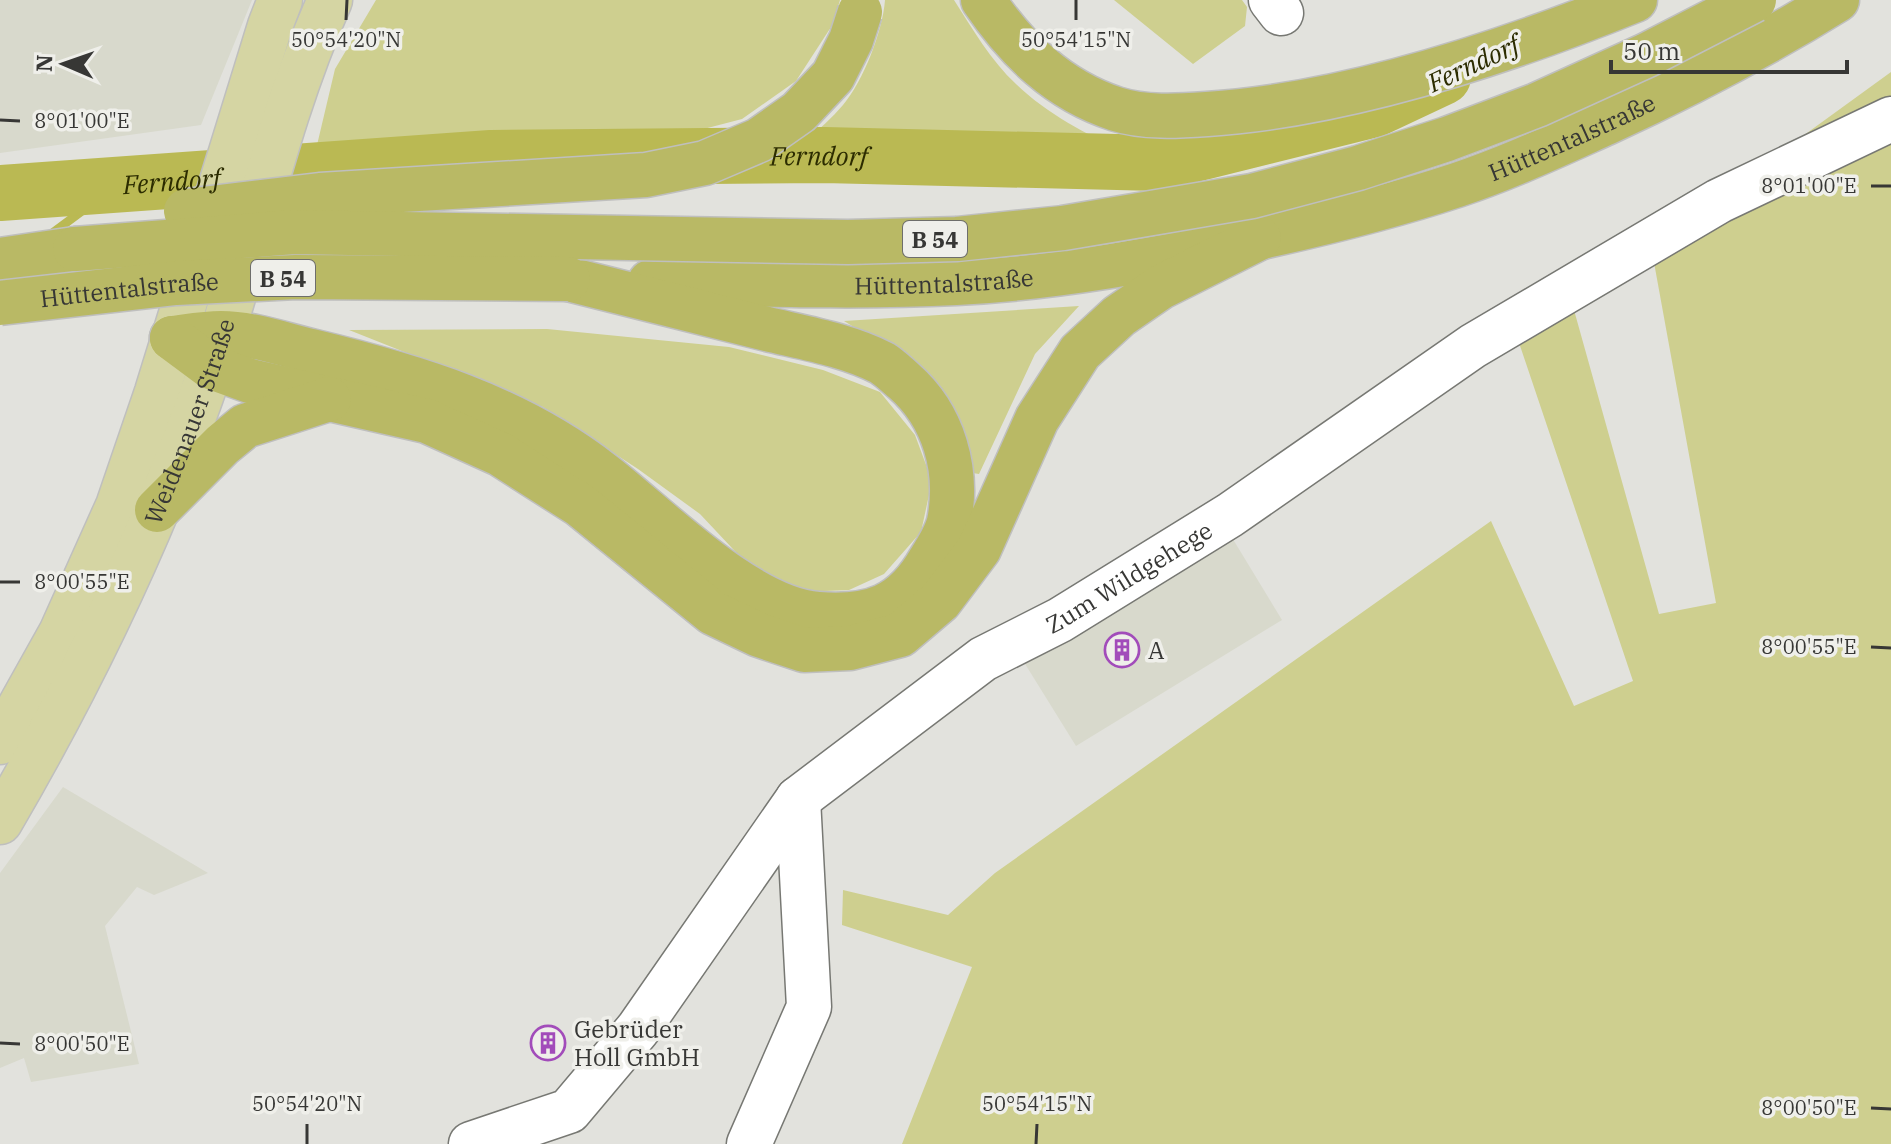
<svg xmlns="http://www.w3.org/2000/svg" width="1891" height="1144" viewBox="0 0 1891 1144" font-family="'IBM Plex Serif',serif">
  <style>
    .built { fill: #d8d9cc }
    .green { fill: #cecf8f }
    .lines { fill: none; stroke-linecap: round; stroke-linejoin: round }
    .stream { stroke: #bab953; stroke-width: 9 }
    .river { stroke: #bab953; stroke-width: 56 }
    .minor-casing { stroke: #777873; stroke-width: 47 }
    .major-casing { stroke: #bfbfbe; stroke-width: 47 }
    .highway-casing { stroke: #bfbfbe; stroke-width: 47 }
    .minor { stroke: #fff; stroke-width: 44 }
    .major { stroke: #d5d5a3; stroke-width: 44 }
    .highway { stroke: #b9b965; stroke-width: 44 }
    .highway-bridge-casing { stroke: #bfbfbe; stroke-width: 47; stroke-linecap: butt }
    .highway-bridge { stroke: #b9b965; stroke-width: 44 }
    .ticks { fill: none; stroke: #373735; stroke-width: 3 }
    .labels { text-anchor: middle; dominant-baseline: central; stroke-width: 7; stroke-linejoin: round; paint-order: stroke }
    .shield { fill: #efefea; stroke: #6e6e6b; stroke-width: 2 }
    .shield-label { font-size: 22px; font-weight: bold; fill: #373735 }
    .street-label { font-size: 24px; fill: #373735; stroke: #efefea }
    .poi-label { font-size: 24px; fill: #373735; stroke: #efefea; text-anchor: start }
    .water-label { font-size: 26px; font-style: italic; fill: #2c2c00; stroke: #efefea }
    .ticks-label { font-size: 20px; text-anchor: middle; fill: #373735; stroke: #efefea; stroke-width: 7; stroke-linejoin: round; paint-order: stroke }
  </style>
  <rect width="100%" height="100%" fill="#e2e2dd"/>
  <!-- built -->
  <path class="built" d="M0,0H252L201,125L0,153Z
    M1231,536L1282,620L1076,746L1022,659Z
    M63,787L208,873L154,895L137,887L105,926L139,1064L31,1082L24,1058L0,1068V873Z"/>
  <!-- green -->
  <path class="green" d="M376,0H840L833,24L796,81L742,119L627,149L313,162L335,69Z
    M885,0H954C972,28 991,61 1016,84C1047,114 1087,134 1125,153L806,141C819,129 832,118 843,105C863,82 883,30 885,0Z
    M1114,0H1242L1247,7L1245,26L1193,64Z
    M1891,72V1144H902L972,967L842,925L843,890L948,915L995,873L1491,521L1574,706L1633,681L1510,316L1567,285L1659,614L1716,603L1651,246Z
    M1079,306L1035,354L979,474L966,472L956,425L926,371L844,321Z
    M547,329L729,347L823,370L880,392L915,435L932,481L921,532L884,574L849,590L799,592L747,564L700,514L638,469L543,407L349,330Z"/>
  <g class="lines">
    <!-- stream -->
    <path class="stream" d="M47,237L121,182"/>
    <!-- river -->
    <path class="river" id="s1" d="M0,193L491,158L824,155L1158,163L1375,109L1443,77"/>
    <!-- minor casing -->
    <g class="minor-casing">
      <g id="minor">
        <path d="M1271,0L1281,13"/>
        <path id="s2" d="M471,1144L569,1111L638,1029L798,799L983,659L1060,620L1230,515L1473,346L1719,201L1891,119"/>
        <path d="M749,1144L809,1007L798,799"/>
      </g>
    </g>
    <!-- major casing -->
    <g class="major-casing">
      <g id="major">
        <path d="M0,742L61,633L118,506L157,392L270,26L280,0"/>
        <path id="s3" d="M0,822C84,678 157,526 211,368C252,246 277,118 330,0"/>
      </g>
    </g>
    <!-- highway casing -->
    <g class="highway-casing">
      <g id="highway">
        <path d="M983,0C1017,50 1058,90 1116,109C1144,118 1178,116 1207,114C1346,105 1506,52 1635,0"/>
        <path d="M0,260L75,249"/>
        <path id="s4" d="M650,282C752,284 854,288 956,283C1040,279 1126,265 1209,248C1293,231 1375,212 1457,185C1508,168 1557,145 1606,123C1686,86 1763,46 1837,0"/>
        <path d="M172,338C188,336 205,333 221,333C251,333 282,344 311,351C415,376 516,406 602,473C658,516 746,608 818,614C871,618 903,607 930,560C937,549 946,535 949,522C959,470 944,416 904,381C897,375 890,368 882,363C847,345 805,338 767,329C701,312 634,296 568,279"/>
        <path d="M172,338L211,367L250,381L427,421L500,454L580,505L713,613L759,635L804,650L850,648L900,635L940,601L979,549L1037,419L1080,352L1119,316L1161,287L1259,238"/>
        <path d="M157,510L222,445L245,426L329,399"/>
      </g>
    </g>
    <!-- minor -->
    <use href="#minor" class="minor"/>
    <!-- major -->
    <use href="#major" class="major"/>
    <!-- highway -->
    <use href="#highway" class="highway"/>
    <!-- highway-bridge casing -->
    <g class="highway-bridge-casing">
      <g id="highway-bridge">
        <path d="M186,211L320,195L646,175L705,163L759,140L799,112L833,76L851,40L860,12"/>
        <path d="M75,249L294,232L848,242L957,239L1063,228L1252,196L1358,168L1447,139L1537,105L1647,55L1754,0"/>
        <path id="s5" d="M0,303L176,283L296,277L568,279"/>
      </g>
    </g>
    <!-- highway-bridge -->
    <use href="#highway-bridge" class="highway-bridge"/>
  </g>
  <!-- ticks -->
  <path class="ticks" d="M346,20L347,0M1076,20V0M0,120L20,121M1871,186H1891M0,582H20M1871,647L1891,648M0,1043L20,1044M1871,1108L1891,1109M307,1144V1124M1036,1144L1037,1124"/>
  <!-- icons -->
  <defs>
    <g id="building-ring" transform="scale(1.8)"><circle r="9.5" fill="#efefea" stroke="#a24cba" stroke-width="1.5"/><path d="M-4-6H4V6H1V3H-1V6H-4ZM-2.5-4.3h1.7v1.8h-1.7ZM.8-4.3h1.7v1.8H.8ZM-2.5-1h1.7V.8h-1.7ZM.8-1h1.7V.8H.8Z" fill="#a24cba"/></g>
  </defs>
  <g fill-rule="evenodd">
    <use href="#building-ring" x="1122" y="650"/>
    <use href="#building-ring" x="548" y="1043"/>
  </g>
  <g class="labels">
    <!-- shield labels -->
    <g class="shield">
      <rect x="903" y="221" width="64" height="36" rx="6"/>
      <rect x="251" y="260" width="64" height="36" rx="6"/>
    </g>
    <g class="shield-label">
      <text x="935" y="239">B 54</text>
      <text x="283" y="278">B 54</text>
    </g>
    <!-- street labels -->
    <g class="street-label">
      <text stroke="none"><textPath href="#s4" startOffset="942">Hüttentalstraße</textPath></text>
      <text stroke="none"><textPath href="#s4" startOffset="294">Hüttentalstraße</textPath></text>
      <text stroke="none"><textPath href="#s5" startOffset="130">Hüttentalstraße</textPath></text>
      <text stroke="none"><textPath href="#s3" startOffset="444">Weidenauer Straße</textPath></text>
      <text stroke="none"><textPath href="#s2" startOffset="890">Zum Wildgehege</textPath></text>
    </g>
    <!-- poi labels -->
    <g class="poi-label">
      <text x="1148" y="650">A</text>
      <text x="574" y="1029">Gebrüder<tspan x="574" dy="28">Holl GmbH</tspan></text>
    </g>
    <!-- water labels -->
    <g class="water-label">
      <text transform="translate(1473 63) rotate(-25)">Ferndorf</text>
      <text stroke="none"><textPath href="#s1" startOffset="820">Ferndorf</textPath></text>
      <text stroke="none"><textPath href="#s1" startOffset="172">Ferndorf</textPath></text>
    </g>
  </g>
  <g class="ticks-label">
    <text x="346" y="47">50°54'20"N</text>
    <text x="1076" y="47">50°54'15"N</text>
    <text x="82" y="128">8°01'00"E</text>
    <text x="1809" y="193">8°01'00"E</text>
    <text x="82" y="589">8°00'55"E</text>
    <text x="1809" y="654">8°00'55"E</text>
    <text x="82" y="1051">8°00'50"E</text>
    <text x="307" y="1111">50°54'20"N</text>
    <text x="1037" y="1111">50°54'15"N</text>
    <text x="1809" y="1115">8°00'50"E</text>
  </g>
  <!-- north arrow -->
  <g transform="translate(64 64) rotate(272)" stroke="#efefea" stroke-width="6" paint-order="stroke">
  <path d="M0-6L14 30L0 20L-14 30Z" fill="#373735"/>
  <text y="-12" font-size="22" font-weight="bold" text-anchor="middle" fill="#373735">N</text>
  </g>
  <!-- scale -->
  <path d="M1611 60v12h236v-12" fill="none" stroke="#373735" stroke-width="4"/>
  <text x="1623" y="60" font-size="24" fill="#373735" stroke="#efefea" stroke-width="6" paint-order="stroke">50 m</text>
</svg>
